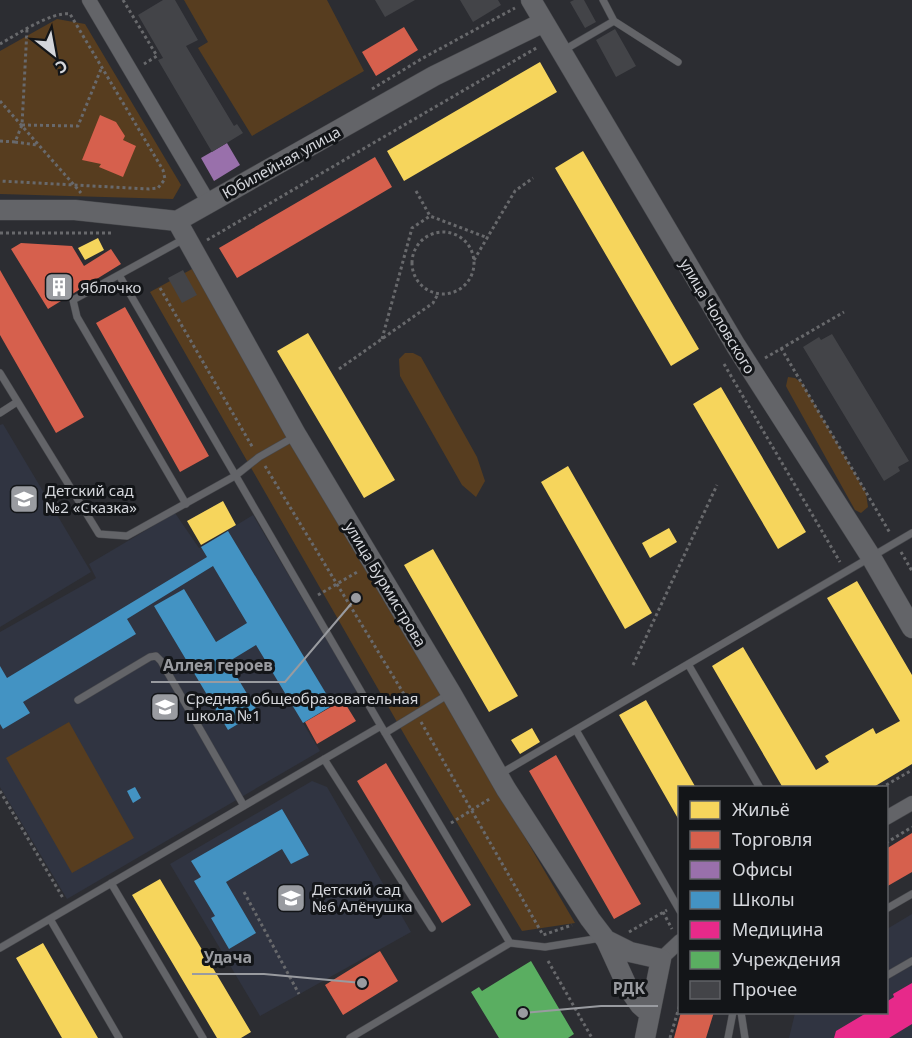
<svg xmlns="http://www.w3.org/2000/svg" width="912" height="1038" viewBox="0 0 912 1038" font-family="'Noto Sans',sans-serif">
  <style>
    .built { fill: #303441 }
    .green { fill: #573d1f }
    .homes { fill: #f6d55c }
    .shops { fill: #d6604d }
    .offices { fill: #9970ab }
    .schools { fill: #4393c3 }
    .health { fill: #e7298a }
    .public { fill: #5aae61 }
    .building { fill: #434448 }
    .lines { fill: none; stroke-linecap: round; stroke-linejoin: round }
    .lane-casing { stroke: #47484c; stroke-width: 8 }
    .street-casing { stroke: #47484c; stroke-width: 15 }
    .secondary-casing { stroke: #47484c; stroke-width: 21 }
    .path { stroke: #68696c; stroke-width: 3; stroke-dasharray: 3 3; stroke-linecap: butt }
    .lane { stroke: #636468; stroke-width: 7 }
    .street { stroke: #636468; stroke-width: 14 }
    .secondary { stroke: #636468; stroke-width: 20 }
    .labels { text-anchor: middle; dominant-baseline: central; stroke-width: 6; stroke-linejoin: round; paint-order: stroke }
    .street-label { font-size: 15px; fill: #d4d6db; stroke: #131518 }
    .poi-label { font-size: 15px; fill: #d4d6db; stroke: #131518; text-anchor: start }
    .leader { fill: none; stroke: #999ba0; stroke-width: 2 }
    .callout-dot { fill: #999ba0; stroke: #131518; stroke-width: 2 }
    .callout-label { font-size: 16px; text-anchor: middle; font-weight: bold; fill: #999ba0; stroke: #131518; stroke-width: 6; stroke-linejoin: round; paint-order: stroke }
  </style>
  <rect width="100%" height="100%" fill="#2c2d32"/>
  <!-- built -->
  <path class="built" d="M3,424L91,572L0,627V425Z
    M175,513L199,548L253,515L357,691L303,723L320,751L67,899L0,787V632L96,578L89,564Z
    M312,781L327,787L411,932L260,1016L170,864Z
    M912,914V1038H789L795,1013L886,1012L887,929Z"/>
  <!-- green -->
  <path class="green" d="M184,0H327L364,71L252,136L198,48L208,42Z
    M57,19L85,24L181,185L173,199L0,194V51Z
    M192,269L575,923L522,931L408,741L150,292Z
    M405,353H413L421,357L477,457L485,481L476,497L462,485L400,376L399,359Z
    M788,377L795,378L802,383L866,493L868,507L861,513L855,510L788,390L786,386Z
    M69,722L134,838L72,873L6,758Z"/>
  <!-- homes -->
  <path class="homes" d="M540,62L557,92L404,181L387,151Z
    M583,151L699,349L671,366L555,168Z
    M98,238L104,250L85,260L78,248Z
    M308,333L395,480L364,498L277,351Z
    M721,387L806,532L778,549L693,404Z
    M568,466L652,613L625,629L541,482Z
    M223,501L236,525L201,545L187,521Z
    M669,528L677,542L650,558L642,543Z
    M433,549L518,696L489,712L404,565Z
    M857,581L912,675V764L872,788H783L712,666L743,647L816,770L829,762L825,756L873,728L876,734L900,721L827,598Z
    M646,700L696,788H680V822L619,715Z
    M532,728L540,742L520,754L511,740Z
    M160,879L251,1032L241,1038H217L132,895Z
    M43,943L98,1038H62L16,958Z"/>
  <!-- shops -->
  <path class="shops" d="M404,27L418,50L376,76L362,52Z
    M100,115L116,122L125,136L123,140L136,146L123,177L99,167L101,164L82,160Z
    M375,157L392,187L237,278L219,248Z
    M21,243L72,246L84,266L111,249L121,264L48,309L11,249Z
    M0,270L84,417L56,433L0,335Z
    M125,307L209,456L180,472L96,323Z
    M343,700L356,721L317,744L305,722Z
    M556,755L641,904L614,919L529,771Z
    M386,763L471,905L442,923L357,781Z
    M912,833V872L886,887V849Z
    M380,951L398,981L343,1015L325,985Z
    M681,1012H714L706,1038H674Z"/>
  <!-- offices -->
  <path class="offices" d="M227,143L240,165L214,181L201,158Z"/>
  <!-- schools -->
  <path class="schools" d="M228,531L333,705L303,723L256,645L228,662L258,712L228,730L154,606L184,589L216,642L247,623L213,566L127,619L136,634L23,702L30,713L3,729L0,724V666L7,678L207,557L201,547Z
    M135,787L141,798L133,803L127,791Z
    M282,809L309,855L291,864L282,849L226,882L256,933L229,949L211,918L215,916L194,881L201,877L191,861Z"/>
  <!-- health -->
  <path class="health" d="M912,983V1024L889,1038H834L836,1031L868,1012H886V1002L894,997L893,994Z"/>
  <!-- public -->
  <path class="public" d="M531,961L574,1034L568,1038H499L471,992L479,987L482,991Z"/>
  <!-- building -->
  <path class="building" d="M163,0H175L198,40L186,46L234,126L237,124L243,133L212,152L158,60L163,58L138,15Z
    M375,0H415L385,17Z
    M460,0H498L501,5L473,22Z
    M574,0H584L596,22L585,28L570,2Z
    M615,29L636,66L616,77L596,40Z
    M183,270L197,295L182,303L168,278Z
    M832,334L909,461L898,467L900,471L884,481L803,347L819,337L821,340Z"/>
  <g class="lines">
    <!-- lane casing -->
    <g class="lane-casing">
      <path id="lane" d="M614,21L678,62
        M564,50L614,21L603,0
        M184,239L73,300L77,317L186,504
        M119,275L381,726L510,943
        M0,373L99,534L127,536L235,476L259,457L294,437
        M0,413L17,402
        M688,664L760,788
        M78,700L150,657L156,656L161,661L244,806
        M576,730L680,911
        M385,733L449,694
        M324,759L432,928
        M500,774L912,533
        M111,883L203,1038
        M886,909L912,894
        M50,919L119,1038
        M0,948L381,726
        M886,976L912,961
        M741,1012L745,1038
        M350,1038L510,943L545,947L601,938
        M728,1038L733,1012"/>
    </g>
    <!-- street casing -->
    <g class="street-casing">
      <path id="street" d="M89,0L209,203
        M886,818L912,803
        M661,959L680,941"/>
    </g>
    <!-- secondary casing -->
    <g class="secondary-casing">
      <path id="secondary" d="M531,0L736,346L871,557L912,628
        M0,210H75L177,221L434,76L544,22
        M177,221L297,436L451,693L506,789L590,919L606,940L628,988L640,1005L649,1013
        M606,940L630,952L661,959L645,1038"/>
    </g>
    <!-- path -->
    <path class="path" d="M123,0L157,56L144,64
      M0,44C16,35 52,11 70,14L163,170L165,179L158,188L149,189L0,181
      M372,89L423,58L515,8
      M0,101L81,193
      M22,125L78,126L101,69
      M0,141L15,142L22,125L27,29
      M15,142L37,145
      M416,191L430,216L488,238
      M412 263a31 31 0 1 1 62 0a31 31 0 1 1-62 0Z
      M0,233H112
      M207,240L538,47
      M474,260L515,191L533,178
      M160,288L253,448
      M382,339L412,228L430,216
      M781,348L890,533
      M765,358L844,312
      M724,364L840,562
      M339,369L433,303L438,294
      M265,466L410,704
      M901,552L912,571
      M318,595L359,571
      M633,665L717,485
      M421,722L543,935L572,925
      M881,788L912,770
      M0,791L63,898
      M451,823L491,798
      M886,843L912,827
      M244,892L299,994
      M663,912L672,929
      M629,932L667,910
      M548,961L592,1038
      M670,1038L680,1004"/>
    <!-- lane -->
    <use href="#lane" class="lane"/>
    <!-- street -->
    <use href="#street" class="street"/>
    <!-- secondary -->
    <use href="#secondary" class="secondary"/>
  </g>
  <!-- icons -->
  <defs>
    <g id="building-square" transform="scale(1.5)"><rect x="-9" y="-9" width="18" height="18" rx="4" fill="#999ba0" stroke="#131518"/><path d="M-4-6H4V6H1V3H-1V6H-4ZM-2.5-4.3h1.7v1.8h-1.7ZM.8-4.3h1.7v1.8H.8ZM-2.5-1h1.7V.8h-1.7ZM.8-1h1.7V.8H.8Z" fill="#fff"/></g>
    <g id="school-square" transform="scale(1.5)"><rect x="-9" y="-9" width="18" height="18" rx="4" fill="#999ba0" stroke="#131518"/><path d="M0-5L7-2L0 1L-7-2ZM-4 1L0 2.5L4 1V4Q0 6-4 4Z" fill="#fff"/></g>
  </defs>
  <g fill-rule="evenodd">
    <use href="#building-square" x="59" y="287"/>
    <use href="#school-square" x="24" y="499"/>
    <use href="#school-square" x="165" y="707"/>
    <use href="#school-square" x="291" y="898"/>
  </g>
  <g class="labels">
    <!-- street labels -->
    <g class="street-label">
      <text transform="translate(281 162) rotate(-29)">Юбилейная улица</text>
      <text transform="translate(718 316) rotate(59)">улица Чоловского</text>
      <text transform="translate(386 584) rotate(59)">улица Бурмистрова</text>
    </g>
    <!-- poi labels -->
    <g class="poi-label">
      <text x="80" y="287">Яблочко</text>
      <text x="45" y="490">Детский сад<tspan x="45" dy="17">№2 «Сказка»</tspan></text>
      <text x="186" y="698">Средняя общеобразовательная<tspan x="186" dy="17">школа №1</tspan></text>
      <text x="312" y="889">Детский сад<tspan x="312" dy="17">№6 Алёнушка</tspan></text>
    </g>
  </g>
  <!-- callouts -->
  <path class="leader" d="M356 598L285 682H151M362 983L264 974H192M523 1013L601 1006H658"/>
  <g class="callout-dot">
    <circle cx="356" cy="598" r="6"/>
    <circle cx="362" cy="983" r="6"/>
    <circle cx="523" cy="1013" r="6"/>
  </g>
  <g class="callout-label">
    <text x="218" y="671">Аллея героев</text>
    <text x="228" y="963">Удача</text>
    <text x="629" y="994">РДК</text>
  </g>
  <!-- legend -->
  <rect x="678" y="786" width="210" height="228" fill="#131518" stroke="#606266" stroke-width="1.5"/>
  <rect x="690" y="801" width="30" height="18" fill="#f6d55c" stroke="#606266" stroke-width="1.5"/>
  <text x="732" y="816" font-size="18" fill="#d4d6db">Жильё</text>
  <rect x="690" y="831" width="30" height="18" fill="#d6604d" stroke="#606266" stroke-width="1.5"/>
  <text x="732" y="846" font-size="18" fill="#d4d6db">Торговля</text>
  <rect x="690" y="861" width="30" height="18" fill="#9970ab" stroke="#606266" stroke-width="1.5"/>
  <text x="732" y="876" font-size="18" fill="#d4d6db">Офисы</text>
  <rect x="690" y="891" width="30" height="18" fill="#4393c3" stroke="#606266" stroke-width="1.5"/>
  <text x="732" y="906" font-size="18" fill="#d4d6db">Школы</text>
  <rect x="690" y="921" width="30" height="18" fill="#e7298a" stroke="#606266" stroke-width="1.5"/>
  <text x="732" y="936" font-size="18" fill="#d4d6db">Медицина</text>
  <rect x="690" y="951" width="30" height="18" fill="#5aae61" stroke="#606266" stroke-width="1.5"/>
  <text x="732" y="966" font-size="18" fill="#d4d6db">Учреждения</text>
  <rect x="690" y="981" width="30" height="18" fill="#434448" stroke="#606266" stroke-width="1.5"/>
  <text x="732" y="996" font-size="18" fill="#d4d6db">Прочее</text>
  <!-- north arrow -->
  <g transform="translate(54 54) rotate(149)" stroke="#131518" stroke-width="4.5" paint-order="stroke">
  <path d="M0-4.5L10 22L0 15L-10 22Z" fill="#d4d6db"/>
  <text y="-9" font-size="16" font-weight="bold" text-anchor="middle" fill="#d4d6db">С</text>
  </g>
</svg>
